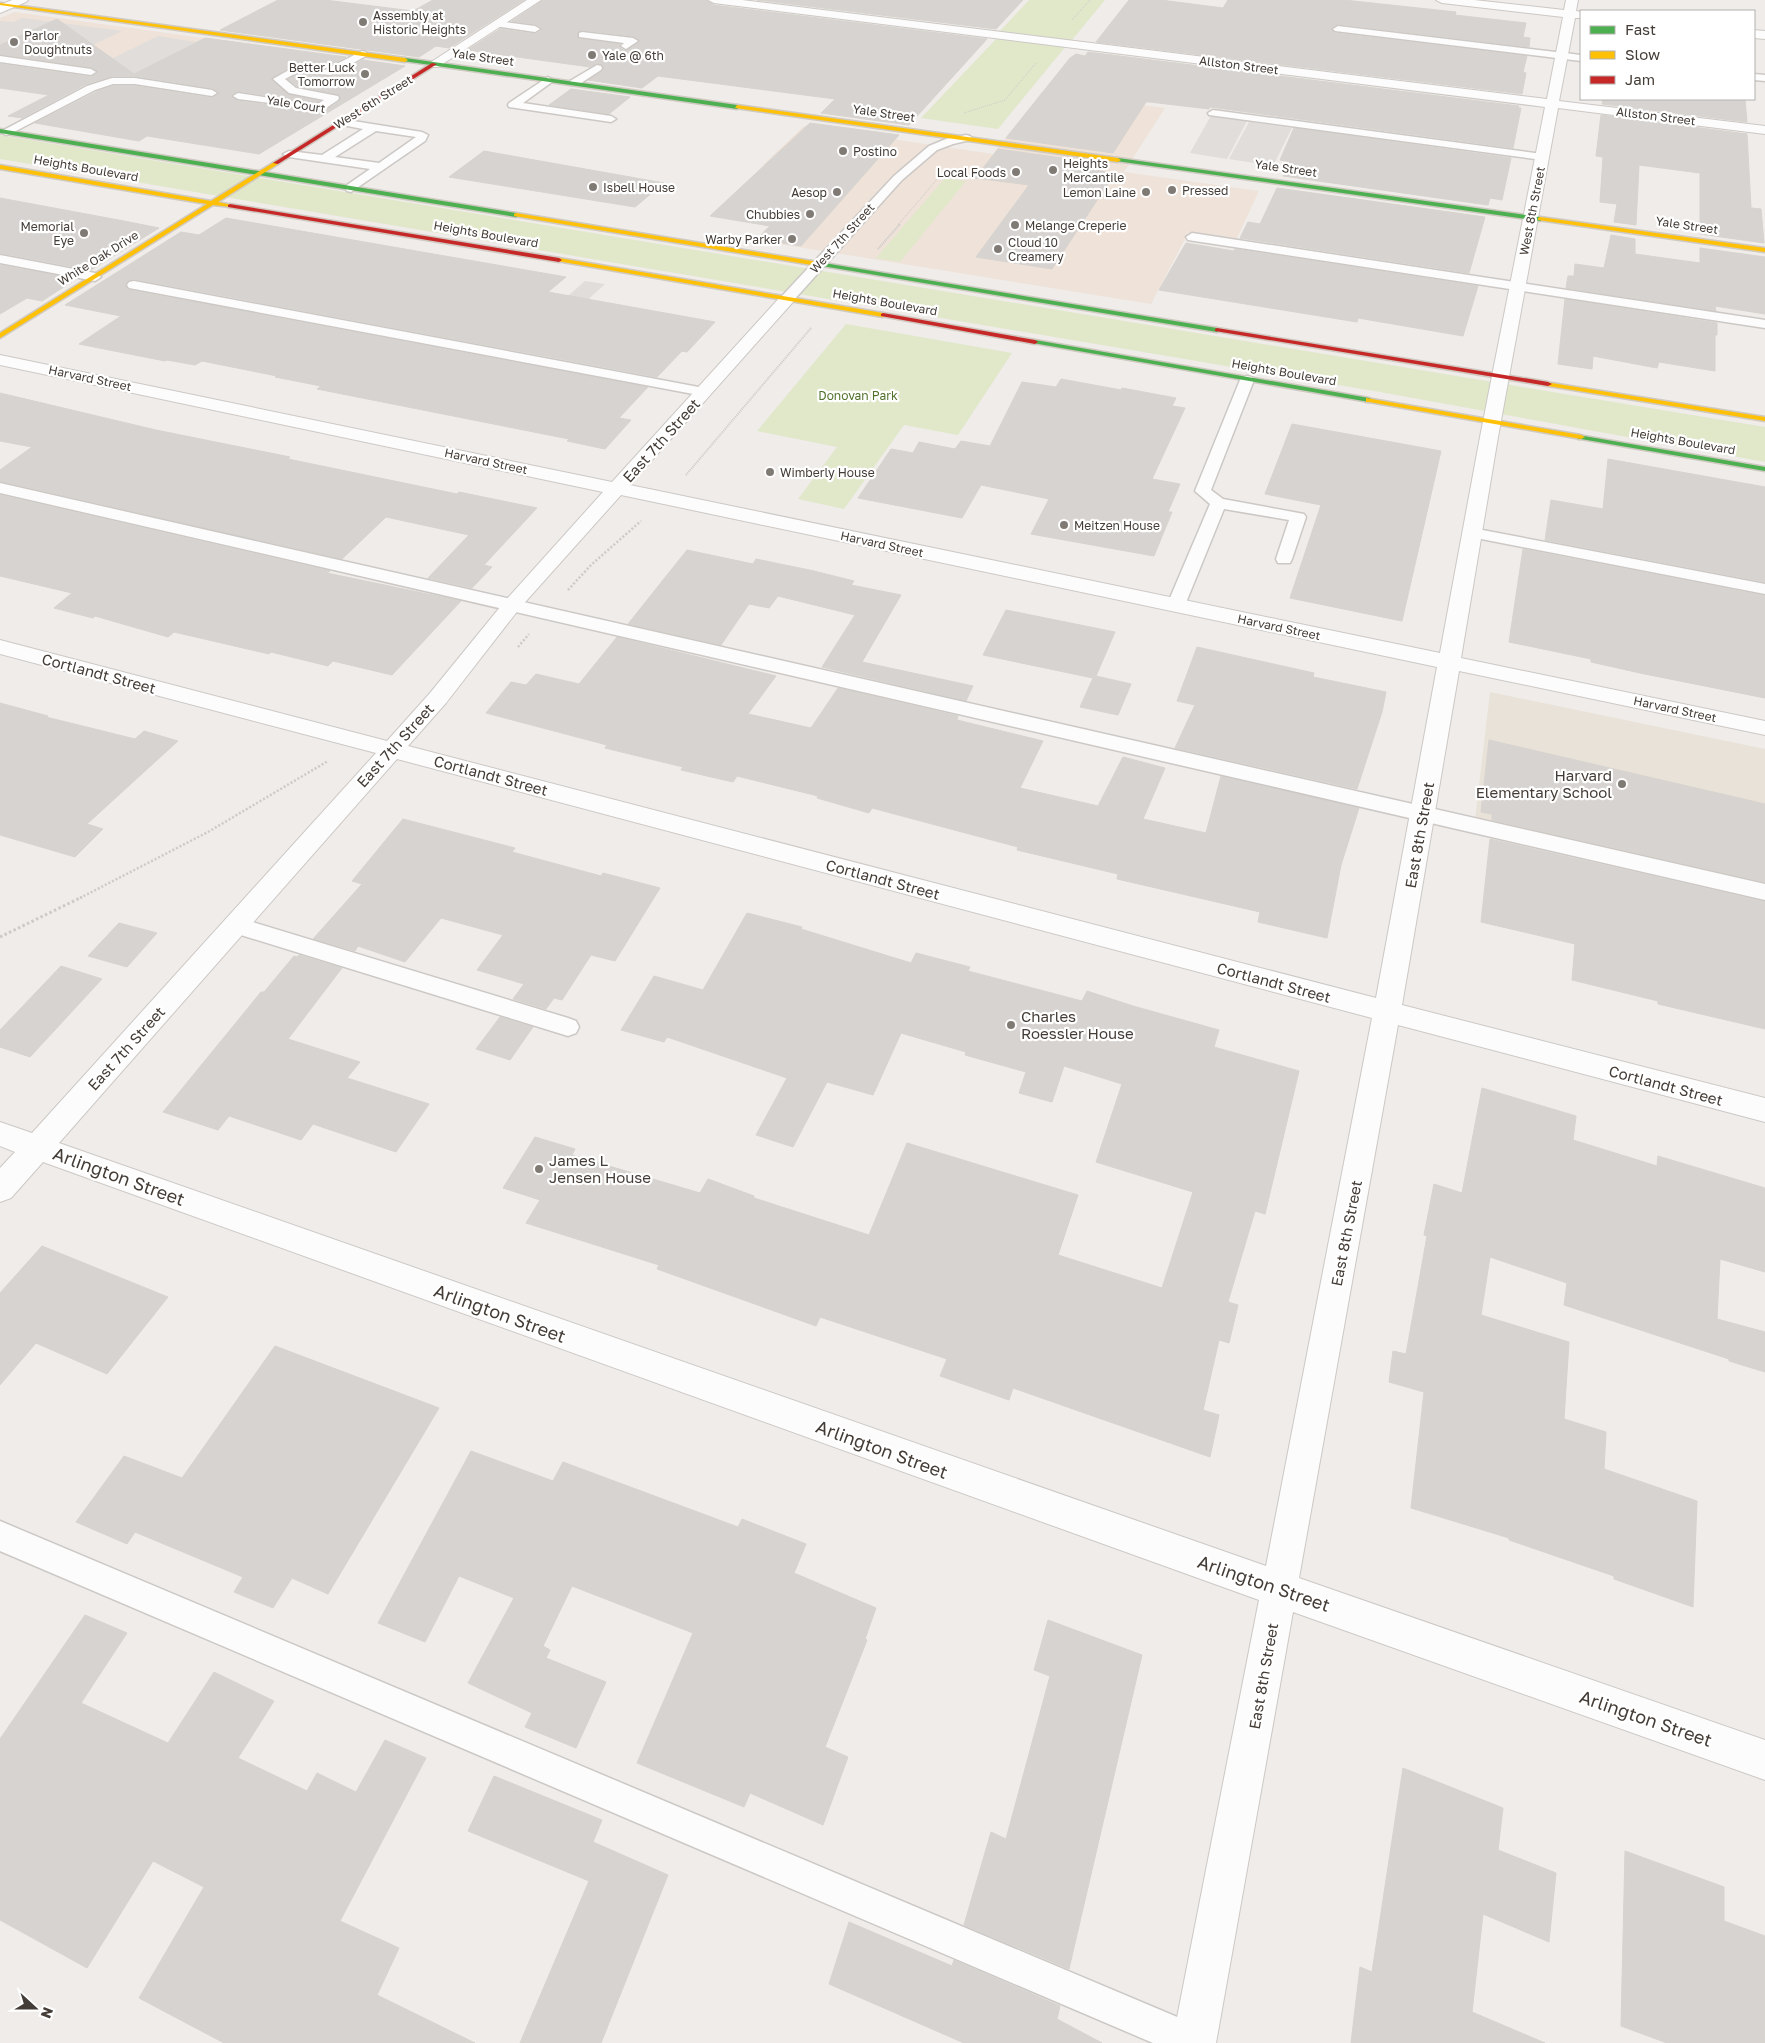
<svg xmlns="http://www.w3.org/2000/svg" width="1765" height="2043" viewBox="0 0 1765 2043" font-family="'Golos Text',sans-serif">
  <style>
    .commercial { fill: #eee2d9 }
    .education { fill: #e9e2d8 }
    .green { fill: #e1e8ca }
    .parking { fill: #e0ddda }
    .building { fill: #d7d3d0; stroke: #d7d3cf; fill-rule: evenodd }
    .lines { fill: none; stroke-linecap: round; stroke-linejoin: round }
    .lane-casing { stroke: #ccc8c5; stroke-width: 3 }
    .street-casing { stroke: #ccc8c5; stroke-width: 2 }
    .fast-casing { stroke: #cfc9c1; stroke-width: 3 }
    .slow-casing { stroke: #cfc9c1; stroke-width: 3 }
    .jam-casing { stroke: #cfc9c1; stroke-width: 3 }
    .path-far3 { stroke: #cdcac7; stroke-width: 1; stroke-dasharray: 1 1; stroke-linecap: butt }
    .path-far2 { stroke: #cdcac7; stroke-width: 2; stroke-dasharray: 1 1; stroke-linecap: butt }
    .path-far1 { stroke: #cdcac7; stroke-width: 2.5; stroke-dasharray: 2 2; stroke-linecap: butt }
    .path { stroke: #cdcac7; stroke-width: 3; stroke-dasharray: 2.5 2.5; stroke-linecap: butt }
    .lane { fill: #fdfcfc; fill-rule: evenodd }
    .street { fill: #fdfcfc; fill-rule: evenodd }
    .fast { fill: #4caf50; fill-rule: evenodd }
    .slow { fill: #ffc107; fill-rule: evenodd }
    .jam { fill: #c62828; fill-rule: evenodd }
    .poi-dot { fill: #807a75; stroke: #fff; stroke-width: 2 }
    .labels { text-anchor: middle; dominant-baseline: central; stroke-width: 4.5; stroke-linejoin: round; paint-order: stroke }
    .far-poi-label { font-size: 12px; fill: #443c36; stroke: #fff; text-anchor: start }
    .far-street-label { font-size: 12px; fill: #443c36; stroke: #fff }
    .far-park-label { font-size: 12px; fill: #52722c; stroke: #fff }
    .street-label { font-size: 15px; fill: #443c36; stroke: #fff }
    .poi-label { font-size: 15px; fill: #443c36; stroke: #fff; text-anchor: start }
    .near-street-label { font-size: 18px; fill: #443c36; stroke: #fff }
  </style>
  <rect width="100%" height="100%" fill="#efece9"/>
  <!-- commercial -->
  <path class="commercial" d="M15,12L203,38L130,76L0,56V18Z
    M1042,92L1165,108L1124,172L1259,191L1236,240L1188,233L1151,304L755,240L810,183L772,178L763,165L804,126L993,154Z"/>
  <!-- education -->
  <path class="education" d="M1490,692L1765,749V885L1475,819Z"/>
  <!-- green -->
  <path class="green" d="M1029,0H1105L1072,40L1000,31Z
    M997,38L1066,46L998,129L921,118Z
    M0,135L1765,427V462L1380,392L0,159Z
    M945,178L966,181L900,262L876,258Z
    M846,324L1012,353L958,435L904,425L844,509L798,499L837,447L757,431Z"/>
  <!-- parking -->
  <path class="parking" d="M23,18L122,31L91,46L17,36L0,44V21L13,22Z
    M158,36L196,42L135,73L95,67Z
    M1212,114L1248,119L1227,159L1190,153Z
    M1249,122L1292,128L1273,166L1229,159Z
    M585,281L605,284L533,350L511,346Z"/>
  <!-- building -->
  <path class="building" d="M278,0H325L413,11L433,0H524L449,48L436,46L419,57L220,30Z
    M543,0H706L714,5L987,39L909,125L821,113L835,99L658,76L642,88L588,80L603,71V65L597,63L590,67L467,50L500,29L535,34L541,31V27L535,24L512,21ZM582,30L633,36L640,42L625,51L620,48V44L579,39L577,32Z
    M757,0H1023L996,29Z
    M1129,0H1161L1223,8L1228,0H1344L1456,12L1455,15L1526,23L1523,37L1530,38L1529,47L1338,24L1331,29L1335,33L1527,56L1523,72L1526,73L1522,94L1096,42Z
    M57,19L134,74L205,38L346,57L325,68L295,64L271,79L288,94L319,101L316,103L238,91L231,95L238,101L323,112L339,102L340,95L297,86L288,79L298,74L332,77L363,60L405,66L259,154L147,136L139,141L35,123L96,92L113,86H135L212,98L219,92L212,88L135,76H112L86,84L22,118L8,116L49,95L0,88V64L91,77L98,73L91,67L0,54V45Z
    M1088,52L1519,106L1518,108H1521L1513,148L1210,107L1209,109L1150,102H1146L1113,153L1006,138L1070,58L1076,54L1085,56Z
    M571,89L630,97L609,114L549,105Z
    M1603,99H1745L1747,122L1602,104Z
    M1601,115L1747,134L1751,208L1761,209L1764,243L1700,234V173L1639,165L1636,225L1614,222L1617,204L1600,202L1603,157L1596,156Z
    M810,123L899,135L801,246L757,239L770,226L710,216Z
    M1294,128L1511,158L1502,200L1490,198L1488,205L1283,176L1290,162L1280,160Z
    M998,149L1105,164L1101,171L1115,173L1052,269L976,257L1029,185L975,178Z
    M484,151L664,183L635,207L449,177Z
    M1277,188L1485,217L1469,273L1240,238L1248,222L1260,224Z
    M0,198L124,221L159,228L91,270L0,253Z
    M226,218L566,277L548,292L715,322L687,352L682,351L657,377L134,279L129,280L125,284L129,290L648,387L619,418L631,420L605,449L567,441L569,439L317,389L321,386L275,377L277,376L202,361L195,365L167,360L165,361L79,344L121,316L65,305L181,232L199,235Z
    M1611,235L1635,239V254L1700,263V248L1765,257V314L1715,306L1716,311L1566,288L1568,276H1574L1575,264L1604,268Z
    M1186,243L1234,251L1235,249L1478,286L1463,336L1358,318L1357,322L1159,290Z
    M0,265L76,279L42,301L27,298L0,314Z
    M1565,299L1717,323V335H1715V371L1659,362L1657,368L1593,356L1592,369L1558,364Z
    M1061,379L1121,390L1122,388L1176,398L1172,406L1185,408L1152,479L1180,484L1168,512H1172L1154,556L1031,534L1049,499L981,485L962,518L858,498L891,449L913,453L919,442L955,449L961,441L990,446L1022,382L1056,387Z
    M0,393L156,430L290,457L288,459L457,494L459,492L537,508L484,565L492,567L472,588L428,578L469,535L386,517L342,559L0,481V470L32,447L0,441Z
    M1292,424L1441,451L1402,621L1290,598L1321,505L1265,494Z
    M1608,459L1765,487V582L1545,540L1551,500L1603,509Z
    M0,495L330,571L327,573L461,601L392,675L333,661L328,666L271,652L269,654L174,632L168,637L95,616L93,618L54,608L72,593L0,576Z
    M1523,549L1765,596V698L1640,673L1591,662V659L1509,642Z
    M687,550L753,564L756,559L814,571L854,581L851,585L901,595L862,662L973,686L966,701L822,667L855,615L778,596L769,608L749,604L721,645L628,624Z
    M1006,610L1115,632L1096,676L1131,684L1118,715L1080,707L1093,678L983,655Z
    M617,637L776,676L748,714L811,728L838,688L958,716L957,720L1043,741L1020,788L1098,806L1123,757L1165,768L1143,819L1206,833L1221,776L1359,808L1341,865L1327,938L1258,922L1260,912L1117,879L1118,874L1017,850L1018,847L872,808L869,813L817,798L818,796L737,776L733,782L681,770L683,767L605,748L607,745L486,713L511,682L526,685L536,674L579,684Z
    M1197,647L1314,673L1313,677L1386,692L1382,712L1357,789L1175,748L1195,705L1177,701Z
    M0,703L48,716L46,717L135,739L144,731L178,741L87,824L103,829L75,857L0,835Z
    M1489,740L1765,804V882L1492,820V814L1481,812Z
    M403,819L515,848L512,852L601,876L603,873L660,888L615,961L591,955L562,1000L554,998L546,1009L513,999L524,984L477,970L503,935L441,918L405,962L358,946L355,951L313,939L362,884L352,881Z
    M1490,839L1765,902V1029L1658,1004V1001L1572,980L1575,944L1481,922Z
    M747,913L802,927L801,929L911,963L916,953L970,967L968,971L1082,1001L1087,991L1133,1006L1219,1030L1214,1047L1299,1071L1265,1214L1255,1211L1228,1302L1238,1305L1229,1343L1219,1340L1203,1410L1219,1415L1210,1457L1013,1388L1009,1400L940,1376L947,1359L820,1317L816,1326L657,1269L659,1265L526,1223L540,1200L503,1188L535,1137L575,1149L572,1155L700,1193L708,1179L754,1196V1198L869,1235L907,1143L1078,1195L1058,1255L1162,1288L1193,1192L1096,1162L1122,1084L1064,1066L1052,1102L1019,1093L1026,1072L965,1055L966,1052L901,1033L873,1095L827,1082L793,1147L756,1135L787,1078L667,1037L664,1042L621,1030L654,976L703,990Z
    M119,923L157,933L127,967L88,956Z
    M299,955L342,968L288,1039L360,1062L347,1078L429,1104L396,1152L313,1124L301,1140L229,1116L218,1130L163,1112L261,992H264L294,956L297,957Z
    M61,966L102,979L30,1057L0,1047V1030Z
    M500,1017L533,1027L510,1060L476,1049Z
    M1482,1088L1576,1116L1573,1140L1657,1166L1658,1156L1765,1188V1272L1720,1259L1717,1319L1765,1332V1372L1729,1361V1359L1564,1305L1567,1283L1490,1257L1481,1315L1569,1342L1564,1419L1606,1432L1604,1469L1697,1501L1693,1607L1614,1579V1576L1509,1540V1538L1411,1508L1424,1392L1389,1382L1393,1351L1406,1354L1427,1236L1424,1235L1434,1184L1462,1193Z
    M42,1246L168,1297L107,1374L36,1343L0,1385V1293Z
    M275,1346L439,1408L328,1594L292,1578L273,1608L234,1592L243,1577L135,1532L127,1544L76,1522L124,1456L182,1478Z
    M471,1451L553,1481L563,1462L738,1527L742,1519L806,1544L794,1573L876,1608L865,1639L867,1640L825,1747L848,1757L823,1825L750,1793L744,1807L637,1763L693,1633L572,1586L543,1646L550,1650L546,1658L606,1682L576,1748L525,1727L532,1713L468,1683L514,1598L459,1576L425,1642L378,1623Z
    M85,1615L127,1633L81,1703L168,1743L214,1672L274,1701L238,1758L307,1791L317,1773L356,1792L385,1740L426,1758L340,1921L399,1948L377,1995L475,2043H224L139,1998L204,1887L153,1861L87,1968L0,1920V1739Z
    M1048,1620L1142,1655L1069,1969L964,1925L991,1832L1006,1839L1050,1676L1034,1670Z
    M1403,1768L1503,1808L1498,1850L1556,1873L1549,1942L1483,1914L1472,2012L1545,2043H1351L1360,1967L1372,1972Z
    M494,1776L602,1820L593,1842L668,1875L601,2043H520L589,1881L468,1831Z
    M1625,1851L1724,1887V1921L1765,1936V2043H1667L1621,2026Z
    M849,1922L952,1966L954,1960L1060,2006L1057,2019L1102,2043H964L829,1984Z"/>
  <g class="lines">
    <!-- lane casing -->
    <g class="lane-casing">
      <path id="lane" d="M497,21L535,26L540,29L535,32L494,26L492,24Z
        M1338,26L1581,55V61L1335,31L1333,29Z
        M582,32L633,38L638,41L626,49L621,46L624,43L579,37V33Z
        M362,51L366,52V56L331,75L298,72L285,79L296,88L338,96L339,98L338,100L323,110L238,99L233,96L238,93L316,105L324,100L289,93L273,79L296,66L325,70Z
        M0,56L91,69L96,72L91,75L0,62Z
        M597,65L601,66L602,68L601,70L578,85H570L569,83L570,81Z
        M1754,74L1765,75V81L1754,80Z
        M548,77L553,80L552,82L523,103L611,116L616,119L611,122L509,107L508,105L509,103Z
        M112,78H135L212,90L217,93L212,96L135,84H113L95,90L10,134L6,135L0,132L87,86Z
        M1213,110L1542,154L1548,157L1542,160L1209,115L1208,113Z
        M341,119L422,132L428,135L425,141L351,192L347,191L345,188L347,185L370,169L289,157L283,154L289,151L322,155L363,129L337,124L336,122ZM376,131L416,137L379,163L335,157Z
        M966,135L970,136L972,138L970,140L953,144L937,150L902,180L792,302H782L780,299L782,296L894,176L929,146L946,139Z
        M1192,233L1765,320V328L1188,240L1186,237Z
        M0,255L95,273L101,277L95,281L0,263Z
        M134,281L704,388L709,389L711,392L709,395L704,396L129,288L127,285L129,282Z
        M1247,376L1252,377L1254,380L1211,490L1223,499L1304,514L1306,517L1292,559L1290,563H1278L1276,559L1289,520L1224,509L1185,605L1182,609L1176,610L1170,609L1167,605L1210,504L1195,491L1240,380L1242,377Z
        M0,483L1765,884V900L0,493Z
        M1472,528L1765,584V594L1466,536L1464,533L1466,530Z
        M236,917L568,1018L576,1021L579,1027L576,1033L568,1036L228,931L225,925L228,919Z
        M0,1521L1208,2030L1213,2043H1153L0,1551Z"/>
    </g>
    <!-- street casing -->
    <g class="street-casing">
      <path id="street" d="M12,0H28L26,2L0,13V5Z
        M527,0H541L438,67H430L428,64Z
        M708,0H742L1547,99L1563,17L1442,3L1436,0H1474L1564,10L1566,0H1578L1576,11L1581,12V18H1575L1559,101L1765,126V134L1558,108L1498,437L1461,658L1765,721V735L1459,671L1402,1005L1765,1098V1122L1398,1025L1299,1578L1765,1740V1780L1293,1612L1216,2043H1172L1259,1600L43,1162L11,1198L0,1202V1168L15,1152L0,1146V1122L32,1133L376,753L0,654V640L387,741L430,693L505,601L603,492L0,365V355L612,482L781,296H793L795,299L793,302L630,485L1440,653L1480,437L1545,107L714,3ZM621,495L1437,667L1376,998L408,746L446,703L519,609ZM397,759L1372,1018L1266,1566L59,1143Z
        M1754,30L1765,31V39L1754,38Z"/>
    </g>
    <!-- fast casing -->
    <g class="fast-casing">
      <path id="fast" d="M405,58L737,105L740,107L737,109L403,61Z
        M0,129L516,213L519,215L516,217L0,133Z
        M1118,158L1540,217L1543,219L1540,221L1116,161Z
        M818,262L1217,328L1220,330L1217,332L816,265V263Z
        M1035,340L1369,398L1373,400L1369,402L1033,343V341Z
        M1578,435L1765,467V471L1581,439H1578Z"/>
    </g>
    <!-- slow casing -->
    <g class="slow-casing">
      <path id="slow" d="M0,3L405,58L408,60L405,62L0,5Z
        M737,105L1118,158L1121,160L1118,162L735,108Z
        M276,161L278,164L218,202L232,205V207L213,205L0,338V333L207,204L0,169V165L211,201Z
        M516,213L818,262L821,264L818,266L514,216V214Z
        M1540,217L1765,248V252L1538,220V218Z
        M559,258L883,313L886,315L883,317L557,261V259Z
        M1545,382L1765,417V421L1548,386L1544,384Z
        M1366,398L1581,435L1585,437L1581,439L1369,402H1366Z"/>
    </g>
    <!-- jam casing -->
    <g class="jam-casing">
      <path id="jam" d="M432,63L437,64L278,164L273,163Z
        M230,204L559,258L562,260L559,262L228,207V205Z
        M883,313L1035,340L1038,342L1035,344L881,316V314Z
        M1217,328L1548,382L1552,384L1548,386L1215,331V329Z"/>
    </g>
    <!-- path-far3 -->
    <path class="path-far3" d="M1072,20L1090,0
      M964,113L1005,100L1036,63
      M898,225L939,177"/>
    <!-- path-far2 -->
    <path class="path-far2" d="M878,249L900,224
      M686,475L811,328"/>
    <!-- path-far1 -->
    <path class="path-far1" d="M568,590L591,565L641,521
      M518,647L529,634
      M80,898L208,832L328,761"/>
    <!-- path -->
    <path class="path" d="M0,937L82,897"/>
    <!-- lane -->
    <use href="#lane" class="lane"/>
    <!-- street -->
    <use href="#street" class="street"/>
    <!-- fast -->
    <use href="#fast" class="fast"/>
    <!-- slow -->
    <use href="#slow" class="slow"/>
    <!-- jam -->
    <use href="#jam" class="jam"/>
  </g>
  <!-- markers -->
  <g class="poi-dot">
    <circle cx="363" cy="22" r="5"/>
    <circle cx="14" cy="42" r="5"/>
    <circle cx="592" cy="55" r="5"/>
    <circle cx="365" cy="74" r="5"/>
    <circle cx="843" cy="151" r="5"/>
    <circle cx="1053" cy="170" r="5"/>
    <circle cx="1016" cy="172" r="5"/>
    <circle cx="593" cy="187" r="5"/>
    <circle cx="1172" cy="190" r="5"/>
    <circle cx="837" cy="192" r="5"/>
    <circle cx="1146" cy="192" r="5"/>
    <circle cx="810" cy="214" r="5"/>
    <circle cx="1015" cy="225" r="5"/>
    <circle cx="84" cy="233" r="5"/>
    <circle cx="792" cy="239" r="5"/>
    <circle cx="998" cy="249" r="5"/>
    <circle cx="770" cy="472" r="5"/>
    <circle cx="1064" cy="525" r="5"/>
    <circle cx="1622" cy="784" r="5"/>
    <circle cx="1011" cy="1025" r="5"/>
    <circle cx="539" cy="1169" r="5"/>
  </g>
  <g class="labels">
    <!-- far-poi labels -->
    <g class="far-poi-label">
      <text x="373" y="15">Assembly at<tspan x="373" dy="14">Historic Heights</tspan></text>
      <text x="24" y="35">Parlor<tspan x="24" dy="14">Doughtnuts</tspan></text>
      <text x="602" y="55">Yale @ 6th</text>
      <text x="355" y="67" text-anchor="end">Better Luck<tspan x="355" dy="14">Tomorrow</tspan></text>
      <text x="853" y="151">Postino</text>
      <text x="1063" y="163">Heights<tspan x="1063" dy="14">Mercantile</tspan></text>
      <text x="1006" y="172" text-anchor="end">Local Foods</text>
      <text x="603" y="187">Isbell House</text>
      <text x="1182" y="190">Pressed</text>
      <text x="827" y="192" text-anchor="end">Aesop</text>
      <text x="1136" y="192" text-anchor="end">Lemon Laine</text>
      <text x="800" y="214" text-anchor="end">Chubbies</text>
      <text x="1025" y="225">Melange Creperie</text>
      <text x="74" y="226" text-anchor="end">Memorial<tspan x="74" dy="14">Eye</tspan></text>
      <text x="782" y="239" text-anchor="end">Warby Parker</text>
      <text x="1008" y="242">Cloud 10<tspan x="1008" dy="14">Creamery</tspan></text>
      <text x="780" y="472">Wimberly House</text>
      <text x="1074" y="525">Meitzen House</text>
    </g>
    <!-- far-street labels -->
    <g class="far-street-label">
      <text transform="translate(483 57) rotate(8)">Yale Street</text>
      <text transform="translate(1239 65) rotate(7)">Allston Street</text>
      <text transform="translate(373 102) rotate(-32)">West 6th Street</text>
      <text transform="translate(296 104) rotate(9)">Yale Court</text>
      <text transform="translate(884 113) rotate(8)">Yale Street</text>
      <text transform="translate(1656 116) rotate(7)">Allston Street</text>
      <text transform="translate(86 168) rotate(10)">Heights Boulevard</text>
      <text transform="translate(1286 168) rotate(8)">Yale Street</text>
      <text transform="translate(1532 211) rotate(-79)">West 8th Street</text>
      <text transform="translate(1687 225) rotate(8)">Yale Street</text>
      <text transform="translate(486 234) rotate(10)">Heights Boulevard</text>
      <text transform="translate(842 238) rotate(-48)">West 7th Street</text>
      <text transform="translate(98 258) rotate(-32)">White Oak Drive</text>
      <text transform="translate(885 302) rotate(10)">Heights Boulevard</text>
      <text transform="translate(1284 372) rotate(10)">Heights Boulevard</text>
      <text transform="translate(90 378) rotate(12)">Harvard Street</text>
      <text transform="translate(1683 441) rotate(10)">Heights Boulevard</text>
      <text transform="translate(486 461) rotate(12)">Harvard Street</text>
      <text transform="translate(882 544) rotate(12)">Harvard Street</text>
      <text transform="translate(1279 627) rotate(12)">Harvard Street</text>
      <text transform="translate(1675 709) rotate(12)">Harvard Street</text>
    </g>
    <!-- far-park labels -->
    <g class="far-park-label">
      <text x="858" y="395">Donovan Park</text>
    </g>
    <!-- street labels -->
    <g class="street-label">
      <text transform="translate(661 440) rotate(-48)">East 7th Street</text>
      <text transform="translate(99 673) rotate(15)">Cortlandt Street</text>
      <text transform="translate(395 745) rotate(-48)">East 7th Street</text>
      <text transform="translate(491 775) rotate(15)">Cortlandt Street</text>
      <text transform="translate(1419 835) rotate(-80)">East 8th Street</text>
      <text transform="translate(883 879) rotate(15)">Cortlandt Street</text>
      <text transform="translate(1274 982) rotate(15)">Cortlandt Street</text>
      <text transform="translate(126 1048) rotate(-48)">East 7th Street</text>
      <text transform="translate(1666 1085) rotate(15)">Cortlandt Street</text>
      <text transform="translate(1346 1233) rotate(-79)">East 8th Street</text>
      <text transform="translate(1263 1676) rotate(-80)">East 8th Street</text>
    </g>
    <!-- poi labels -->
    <g class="poi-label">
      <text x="1612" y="775" text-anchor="end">Harvard<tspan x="1612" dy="17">Elementary School</tspan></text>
      <text x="1021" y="1016">Charles<tspan x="1021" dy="17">Roessler House</tspan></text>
      <text x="549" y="1160">James L<tspan x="549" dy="17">Jensen House</tspan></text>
    </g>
    <!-- near-street labels -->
    <g class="near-street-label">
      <text transform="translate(119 1176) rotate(20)">Arlington Street</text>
      <text transform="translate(500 1313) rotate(20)">Arlington Street</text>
      <text transform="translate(882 1449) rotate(20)">Arlington Street</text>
      <text transform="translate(1264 1583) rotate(19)">Arlington Street</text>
      <text transform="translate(1646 1718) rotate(19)">Arlington Street</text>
    </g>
  </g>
  <!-- legend -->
  <rect x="1580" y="10" width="175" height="90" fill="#ffffff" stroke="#b4b1af"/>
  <rect x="1590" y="26" width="25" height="8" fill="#4caf50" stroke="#b4b1af"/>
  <text x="1625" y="35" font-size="15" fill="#443c36">Fast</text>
  <rect x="1590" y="51" width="25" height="8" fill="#ffc107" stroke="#b4b1af"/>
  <text x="1625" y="60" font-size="15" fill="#443c36">Slow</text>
  <rect x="1590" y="76" width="25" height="8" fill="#c62828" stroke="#b4b1af"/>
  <text x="1625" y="85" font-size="15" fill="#443c36">Jam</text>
  <!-- north arrow -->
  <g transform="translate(35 2008) rotate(111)" stroke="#ffffff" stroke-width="4" paint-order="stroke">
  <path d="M0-4L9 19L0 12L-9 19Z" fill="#443c36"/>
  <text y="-8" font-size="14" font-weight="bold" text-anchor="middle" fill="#443c36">N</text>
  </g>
</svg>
